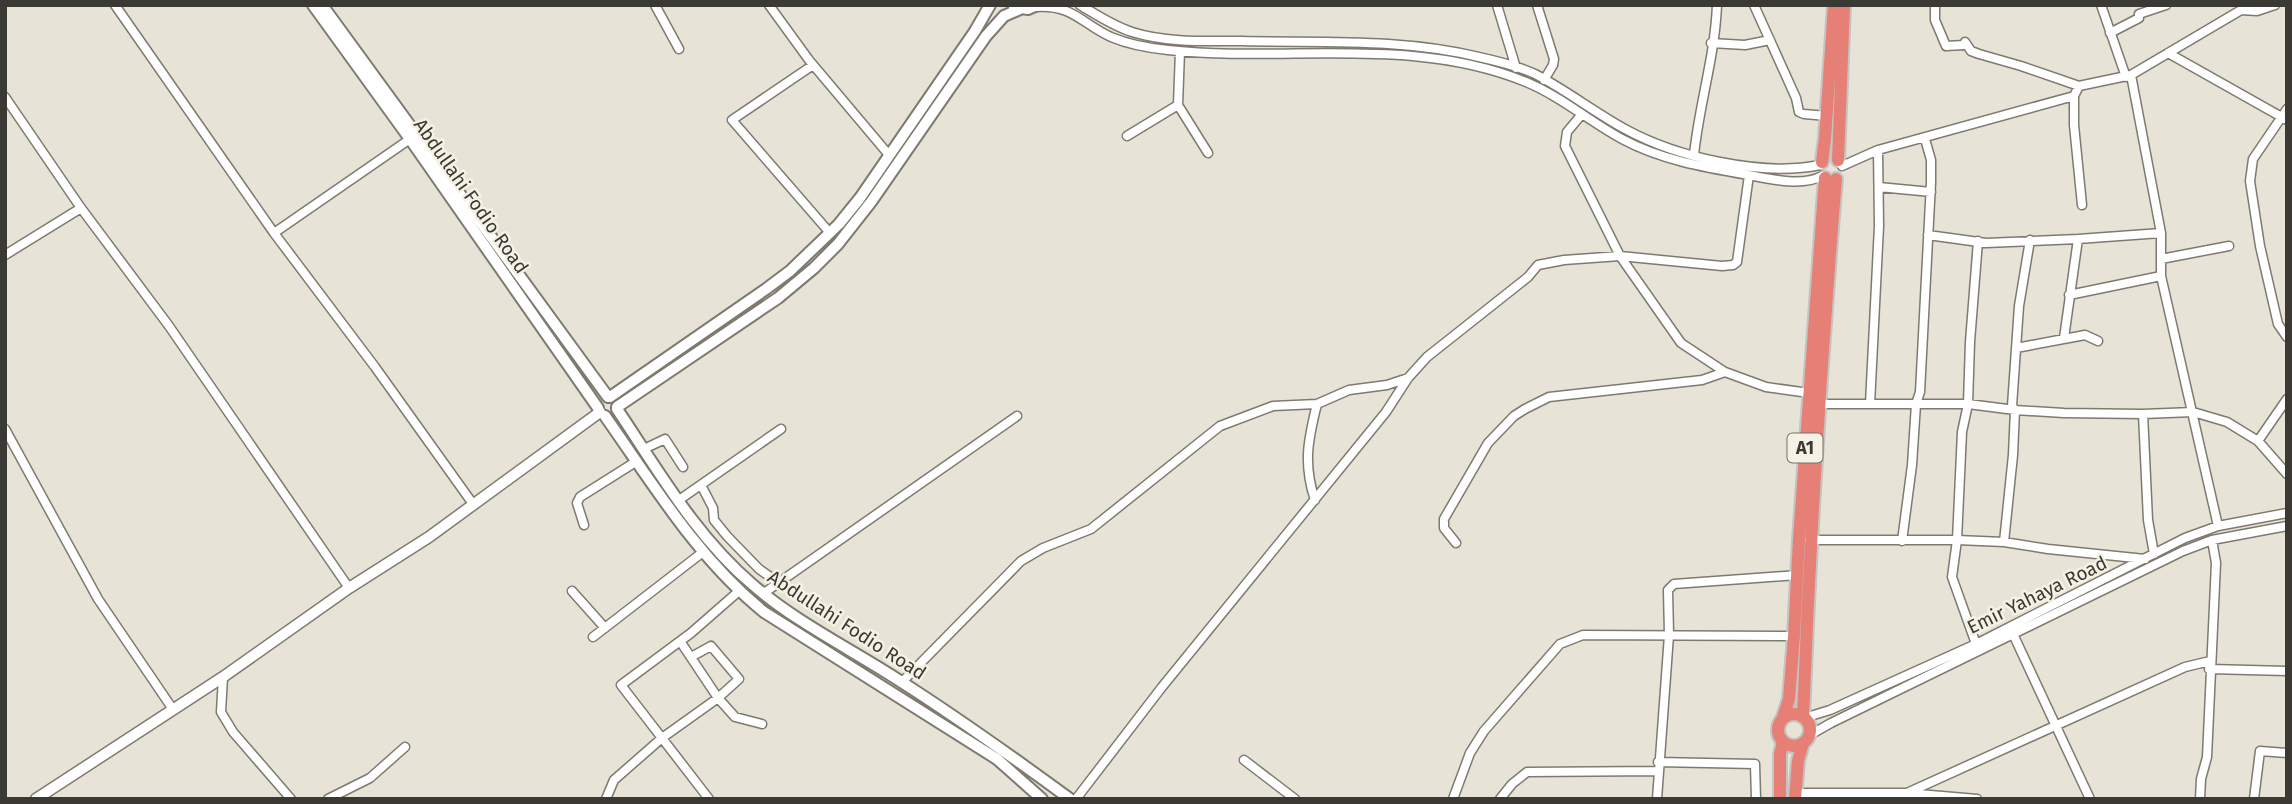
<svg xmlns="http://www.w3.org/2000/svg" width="2292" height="804" viewBox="0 0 2292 804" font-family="'Fira Sans',sans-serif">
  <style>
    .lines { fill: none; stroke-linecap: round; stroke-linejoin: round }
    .minor-casing { stroke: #7e7a6f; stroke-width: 11 }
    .tertiary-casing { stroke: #7e7a6f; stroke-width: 13 }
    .secondary-casing { stroke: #7e7a6f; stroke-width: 14 }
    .trunk-casing { stroke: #c4c4c2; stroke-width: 16 }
    .minor { stroke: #fff; stroke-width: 8 }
    .tertiary { stroke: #fff; stroke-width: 10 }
    .secondary { stroke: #fff; stroke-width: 10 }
    .trunk { stroke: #e68076; stroke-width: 12 }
    .labels { text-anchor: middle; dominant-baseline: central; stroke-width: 5; stroke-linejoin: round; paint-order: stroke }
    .shield { fill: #f5f1e4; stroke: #727069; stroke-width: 2 }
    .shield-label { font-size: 18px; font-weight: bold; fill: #3a3934 }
    .street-label { font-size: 19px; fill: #3a3934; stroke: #f5f1e4 }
  </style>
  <rect width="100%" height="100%" fill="#e8e3d7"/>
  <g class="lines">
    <!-- minor casing -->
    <g class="minor-casing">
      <path id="minor" d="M115,5L274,233L375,367L473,504
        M655,5L679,49
        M769,5L809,60L889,155
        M1080,5C1097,15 1113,26 1132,32C1167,43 1206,41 1242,41C1321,43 1402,38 1479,57C1497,61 1518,66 1535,74C1566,90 1594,112 1625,129C1676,157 1762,177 1820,165
        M1497,5L1516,68
        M1537,5L1554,59L1553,65L1544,80
        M1754,5L1796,98L1799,112L1804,114L1827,116
        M1935,5V20L1946,46L1964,45L1965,42L1971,51L1979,54L2021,66L2079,86
        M2101,5L2126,77
        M1035,7C1072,4 1081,23 1111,37C1130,45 1148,48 1168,50C1287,63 1412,35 1526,82C1560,96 1589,121 1622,139C1663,161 1708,168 1754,176C1774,180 1804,186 1822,176
        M2241,10L2257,11L2275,5
        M2110,33L2139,18V14L2166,5
        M1711,43L1745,45L1770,40
        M2168,53L2287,120
        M813,65L732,120L830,233
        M2131,75L2161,233V276L2218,526
        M2074,96V125L2082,205
        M5,97L81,208L169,326L349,588
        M1178,105L1208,153
        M2287,109L2253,159L2250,181L2260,246L2278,324L2287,337
        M1582,114L1567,132L1565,146L1620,256L1681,343L1725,372L1766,387L1809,393
        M1127,136L1178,105L1180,51
        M1694,155C1699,105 1715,56 1717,5
        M1842,166L1878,150L2074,96L2079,86L2131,75L2241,10L2245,5
        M1879,187L1931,192
        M274,233L410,139
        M1928,235L1986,243L2078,239L2161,233
        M5,255L81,208
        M2161,259L2229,246
        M2069,295L2161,276
        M2064,338L2078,239
        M2016,348L2085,335L2098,341
        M1818,404H1968L2015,410L2064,413L2143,414L2193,412L2227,422L2258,441L2287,474
        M1870,404L1879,226L1878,150
        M2143,414L2148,520L2154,554
        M5,429L98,599L172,708
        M2258,441L2287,399
        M644,449L665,439L683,467
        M701,485L713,508L714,520L727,536L759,569L779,583
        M679,500L781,429
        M1315,500C1303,464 1308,440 1317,404
        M584,525L577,503L580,497L637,461
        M1809,540H1957L2004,542L2048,549L2145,559
        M1902,541L1912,465L1916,404L1920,392L1931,183V160L1925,139
        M2004,542L2013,455L2015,410L2012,406L2019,306L2030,240
        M1456,543L1444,528V519L1488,443L1514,416L1525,409L1549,397L1702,380L1725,372
        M572,591L605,628
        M764,593L1017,416
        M2013,634L2090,799
        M593,637L703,552
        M1976,644L1952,577L1957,540L1962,432L1968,404L1970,342L1978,241
        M691,657L711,646L739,679L718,698L735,717L762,724
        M2209,669L2287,671
        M223,677L221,712L233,732L291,799
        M902,682L1021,561L1043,548L1091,529L1220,426L1273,406L1317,404L1349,390L1387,385L1408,378
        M1804,718L1830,710L1976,644L2185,538L2218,526L2287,513
        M1808,736L1831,723L2183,551L2212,540L2287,526
        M1244,760L1295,799
        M1658,762L1755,764L1756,799
        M1796,793H1907L1977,799
        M1907,793L2185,667L2210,661
        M328,799L370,778L405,747
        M606,799L614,780L662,738L718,698L680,641
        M709,799L621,685L691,633L739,591
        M1076,799L1162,687L1386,412L1408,378L1427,357L1528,277L1538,265L1564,260L1620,256L1722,266L1733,265L1737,262L1749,175
        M1453,799L1470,753L1484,731L1560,644L1583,635L1794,636
        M1500,799L1512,784L1527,772L1658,771
        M1657,799L1669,635L1668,590L1674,584L1797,575
        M2200,799L2201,779L2207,757L2216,563L2212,540
        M2254,799L2260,751L2287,753"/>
    </g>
    <!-- tertiary casing -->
    <g class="tertiary-casing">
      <path id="tertiary" d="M36,799L223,677L349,588L429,537L600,412"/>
    </g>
    <!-- secondary casing -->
    <g class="secondary-casing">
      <path id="secondary" d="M313,5L410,139L598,408
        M1014,7L1028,9L1037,5
        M325,9L608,397
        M610,397L766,289L790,271L839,224L860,198L975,31L990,5
        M617,407L778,298L814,268L838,244L871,202L986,36L1004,16L1020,9
        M617,409C658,470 696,537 753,585C797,623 851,649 900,681C958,718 1014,758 1070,799
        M605,416C653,484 698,559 764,612L997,759L1042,799"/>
    </g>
    <!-- trunk casing -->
    <g class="trunk-casing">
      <path id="trunk" d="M1838,160L1844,5
        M1822,162L1825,138L1834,5
        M1778 730a16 16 0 1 1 32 0a16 16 0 1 1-32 0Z
        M1783,717L1789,699L1794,636L1799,539L1825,178
        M1803,717C1810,537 1821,358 1836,179
        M1780,799V754L1783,742
        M1795,799L1798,761L1803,743"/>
    </g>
    <!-- minor -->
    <use href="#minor" class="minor"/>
    <!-- tertiary -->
    <use href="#tertiary" class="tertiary"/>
    <!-- secondary -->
    <use href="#secondary" class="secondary"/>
    <!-- trunk -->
    <use href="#trunk" class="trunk"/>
  </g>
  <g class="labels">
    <!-- shield labels -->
    <rect class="shield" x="1787.5" y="433.5" width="35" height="29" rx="5"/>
    <g class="shield-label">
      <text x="1805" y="448">A1</text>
    </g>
    <!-- street labels -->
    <g class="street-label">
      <text transform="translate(471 196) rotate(55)">Abdullahi Fodio Road</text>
      <text transform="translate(2037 595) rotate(-26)">Emir Yahaya Road</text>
      <text transform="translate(847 625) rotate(33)">Abdullahi Fodio Road</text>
    </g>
  </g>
  <!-- border -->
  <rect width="2292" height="804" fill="none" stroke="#3a3934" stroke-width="14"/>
</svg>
